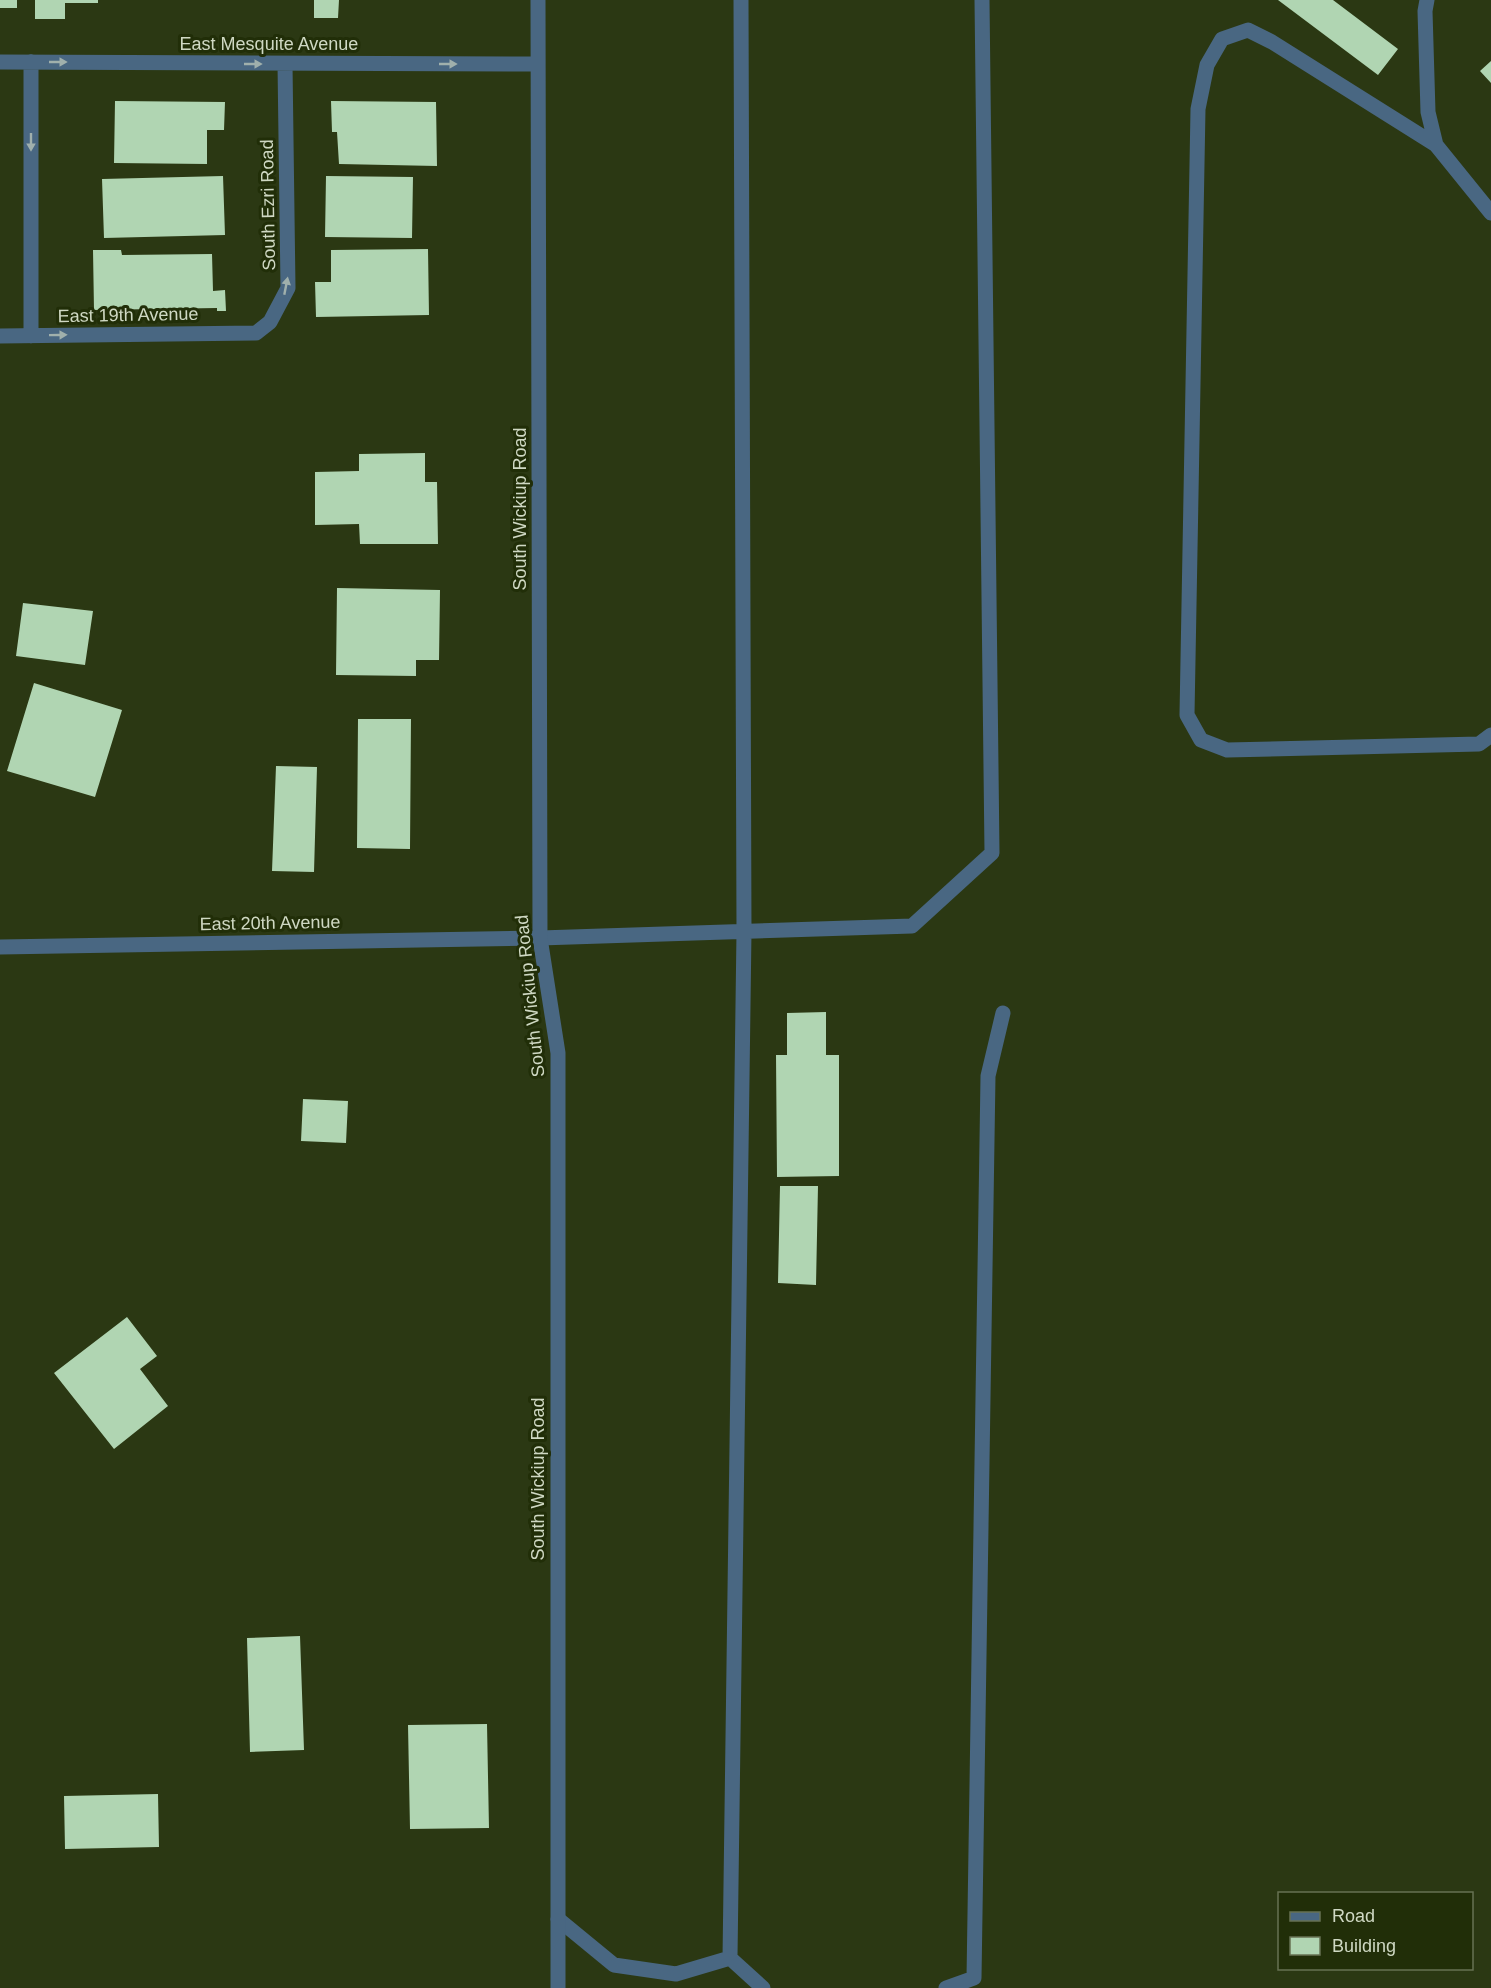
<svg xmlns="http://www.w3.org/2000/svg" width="1491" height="1988" viewBox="0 0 1491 1988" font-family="Arial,sans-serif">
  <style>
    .building { fill: #b0d5b2 }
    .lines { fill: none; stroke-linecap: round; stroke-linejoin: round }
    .service { stroke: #496782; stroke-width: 15 }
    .minor { stroke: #496782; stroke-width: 15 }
    .oneway { fill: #a0b0ac }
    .labels { text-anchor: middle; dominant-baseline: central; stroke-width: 6; stroke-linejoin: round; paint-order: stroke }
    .street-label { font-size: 18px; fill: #cfd8c3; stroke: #212e08 }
  </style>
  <rect width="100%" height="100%" fill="#2b3813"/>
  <!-- building -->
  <path class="building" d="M0,0H17V8H0Z
    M35,0H98V3H65V19H35Z
    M314,0H339L338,18H314Z
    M1278,0H1333L1398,49L1378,75Z
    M1491,61V83L1480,71Z
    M115,101L225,102L224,130H207V164L114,163Z
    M331,101L436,102L437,166L339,164L337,132H332Z
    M223,176L225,235L104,238L102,179Z
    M326,176L413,177L412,238L325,237Z
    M428,249L429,315L316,317L315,282H331V250Z
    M93,250H121L122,255L212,254L213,291L225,290L226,311H217V308L94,310Z
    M425,453V482H437L438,544H360L359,524L315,525V472L359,471V454Z
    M337,588L440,590L439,660H416V676L336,675Z
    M23,603L93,611L85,665L16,656Z
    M34,683L122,710L95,797L7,771Z
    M358,719H411L410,849L357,848Z
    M276,766L317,767L314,872L272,871Z
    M826,1012V1055H839V1176L777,1177L776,1055H787V1013Z
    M303,1099L348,1101L346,1143L301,1141Z
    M780,1186H818L816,1285L778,1283Z
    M127,1317L157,1356L140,1369L168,1406L114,1449L54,1373Z
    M300,1636L304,1750L250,1752L247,1638Z
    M487,1724L489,1828L410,1829L408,1725Z
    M158,1794L159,1847L65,1849L64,1796Z"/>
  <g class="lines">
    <!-- service -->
    <path class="service" d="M741,0L744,932L730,1958L763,1988
      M1427,0L1425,11L1428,112L1436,145
      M1491,213L1436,145L1272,42L1248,30L1222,39L1207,65L1198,109L1187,715L1201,740L1227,750L1479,744L1491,735
      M540,938L912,926L992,853L982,0
      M558,1919L614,1965L676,1974L730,1958
      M946,1988L974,1978L988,1076L1003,1013"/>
    <!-- minor -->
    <path class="minor" d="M538,0L540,938L558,1053V1988
      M0,62L538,64
      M31,62V336
      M0,336L256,333L270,322L288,288L285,64
      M0,947L540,938"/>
  </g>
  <!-- one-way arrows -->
  <defs><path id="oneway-solid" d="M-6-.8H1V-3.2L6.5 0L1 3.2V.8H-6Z" transform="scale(1.5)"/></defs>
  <g class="oneway">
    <use href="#oneway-solid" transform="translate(58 62)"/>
    <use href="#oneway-solid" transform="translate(253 64)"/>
    <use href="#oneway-solid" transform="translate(448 64)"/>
    <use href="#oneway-solid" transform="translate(31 142) rotate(90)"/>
    <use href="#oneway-solid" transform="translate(286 286) rotate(-79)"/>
    <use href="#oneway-solid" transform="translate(58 335) rotate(-1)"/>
  </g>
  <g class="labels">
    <!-- street labels -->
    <g class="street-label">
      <text x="269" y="44">East Mesquite Avenue</text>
      <text transform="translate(268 205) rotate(-91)">South Ezri Road</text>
      <text transform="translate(128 315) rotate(-1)">East 19th Avenue</text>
      <text transform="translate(520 509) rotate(-90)">South Wickiup Road</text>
      <text transform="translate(270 923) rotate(-1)">East 20th Avenue</text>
      <text transform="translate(530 996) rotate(-96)">South Wickiup Road</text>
      <text transform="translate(538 1479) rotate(-90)">South Wickiup Road</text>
    </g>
  </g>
  <!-- legend -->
  <rect x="1278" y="1892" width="195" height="78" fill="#212e08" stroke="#677253" stroke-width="1.5"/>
  <rect x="1290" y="1912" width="30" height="9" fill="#496782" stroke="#677253" stroke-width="1.5"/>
  <text x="1332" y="1922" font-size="18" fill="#cfd8c3">Road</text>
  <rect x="1290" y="1937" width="30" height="18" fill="#b0d5b2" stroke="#677253" stroke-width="1.5"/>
  <text x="1332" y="1952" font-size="18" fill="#cfd8c3">Building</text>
</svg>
